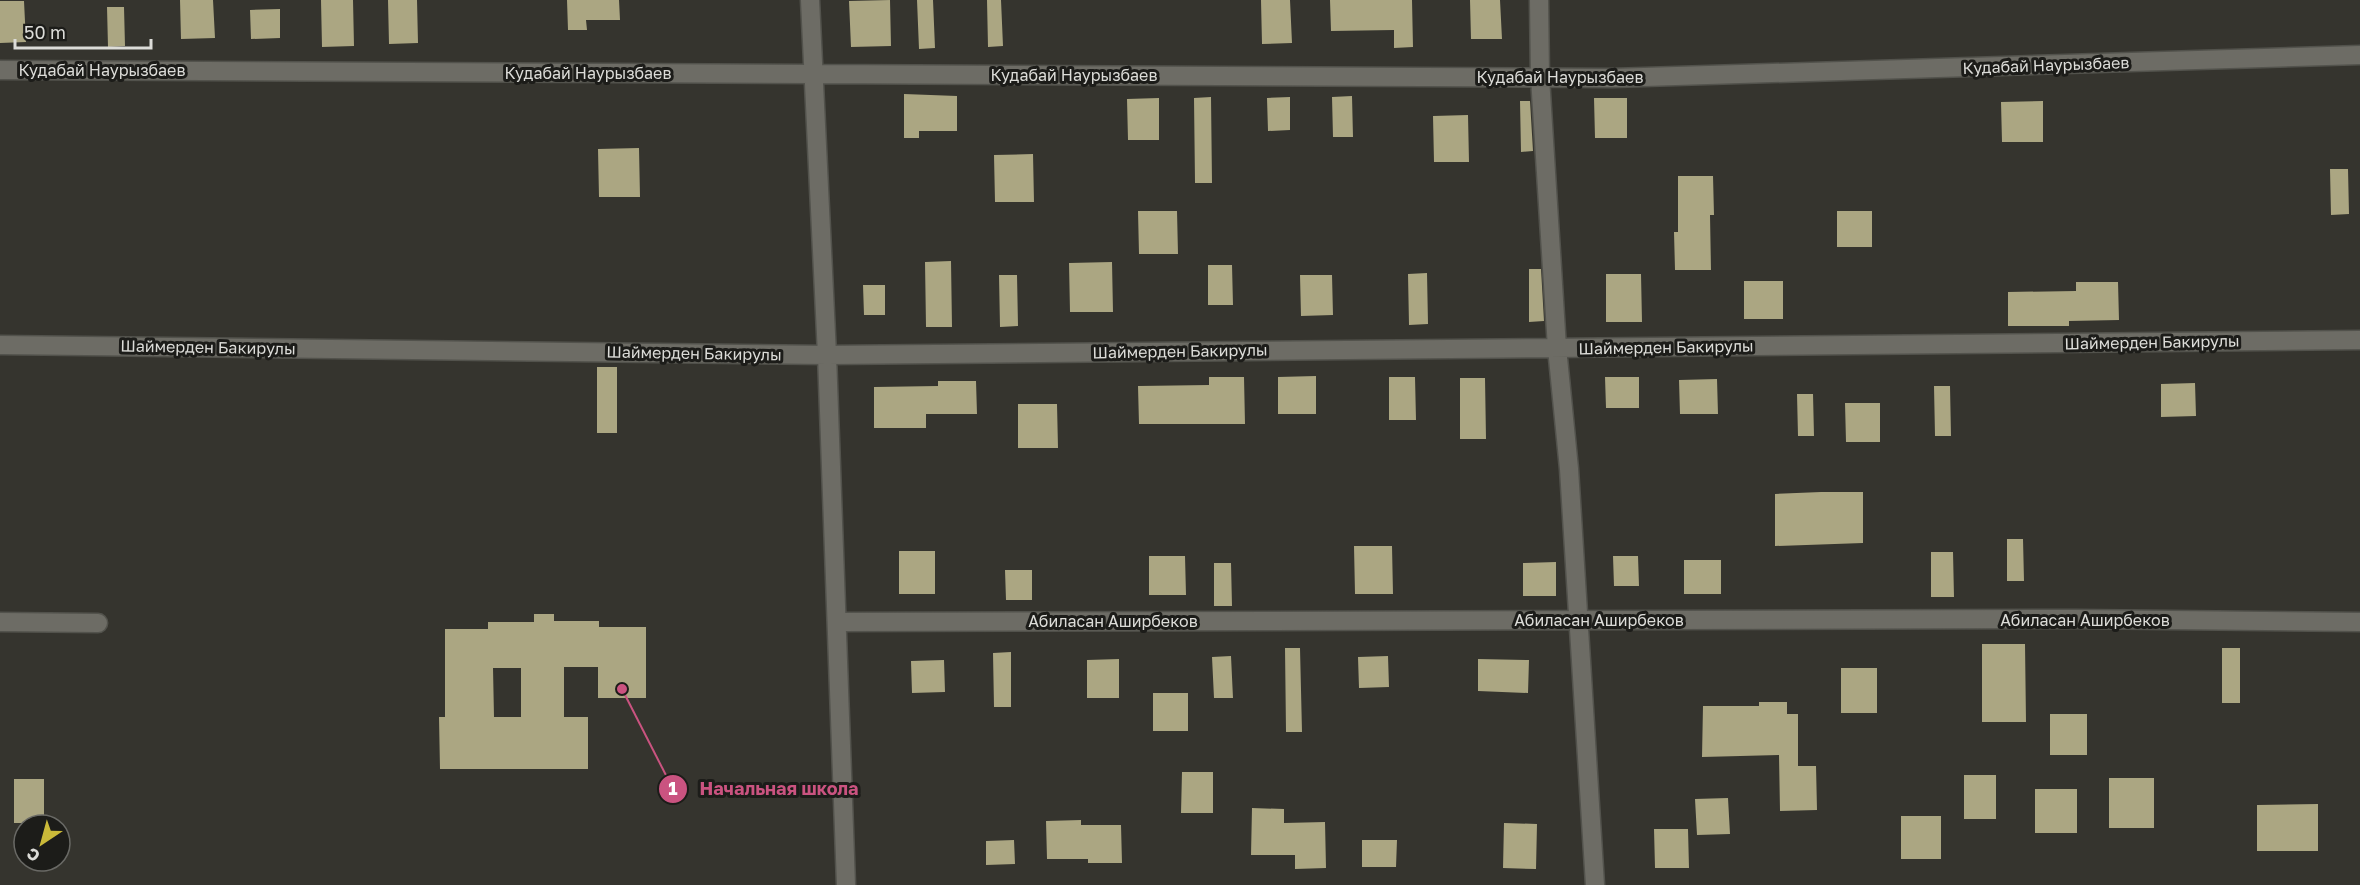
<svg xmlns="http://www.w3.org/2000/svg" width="2360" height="885" viewBox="0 0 2360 885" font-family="'Golos Text',sans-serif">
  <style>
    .building { fill: #aba682; fill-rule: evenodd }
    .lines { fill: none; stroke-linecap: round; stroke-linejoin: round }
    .minor-casing { stroke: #52524c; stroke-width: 21 }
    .minor { stroke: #6d6c65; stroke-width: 18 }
    .labels { text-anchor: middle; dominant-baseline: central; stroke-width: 6; stroke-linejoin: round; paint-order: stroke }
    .street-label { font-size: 16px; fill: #dcdcd8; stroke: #1c1c19 }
    .leader { fill: none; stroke: #ca5380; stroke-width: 2 }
    .callout-dot { fill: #ca5380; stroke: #1c1c19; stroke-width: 2 }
    .mark-label { font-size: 18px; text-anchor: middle; font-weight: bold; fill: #fff }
    .callout-label { font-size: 18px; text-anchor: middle; font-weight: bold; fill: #ca5380; stroke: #1c1c19; stroke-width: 6; stroke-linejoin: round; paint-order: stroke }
  </style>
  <rect width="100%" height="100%" fill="#35342e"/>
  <!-- building -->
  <path class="building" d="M180,0H213L215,38L181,39Z
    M321,0H353L354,46L322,47Z
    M388,0H417L418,43L389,44Z
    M567,0H619L620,20H586L587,30H568Z
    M890,0L891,46L851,47L849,1Z
    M917,0H933L935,48L919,49Z
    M987,0H1001L1003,46L988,47Z
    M1261,0H1290L1292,43L1262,44Z
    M1330,0H1412L1413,47L1394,48V30L1331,31Z
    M1470,0H1500L1502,39H1471Z
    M0,1H24L26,42L0,43Z
    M107,7H124L125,46L108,47Z
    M280,9V38L251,39L250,10Z
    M904,94L957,96V131H919V138H904Z
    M1352,96L1353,137H1333L1332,97Z
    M1211,97L1212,183H1195L1194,98Z
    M1290,97V130L1268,131L1267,98Z
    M1159,98V140H1128L1127,99Z
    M1594,98H1627V138H1595Z
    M1520,101H1530L1533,151L1521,152Z
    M2043,101V142H2002L2001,102Z
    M1468,115L1469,162H1434L1433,116Z
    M639,148L640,197H599L598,149Z
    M1033,154L1034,202H995L994,155Z
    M2330,169H2348L2349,214L2331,215Z
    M1678,176H1713L1714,215H1710L1711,270H1675L1674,232H1678Z
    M1138,211H1177L1178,254H1139Z
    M1837,211H1872V247H1837Z
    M951,261L952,327H926L925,262Z
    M1112,262L1113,312H1070L1069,263Z
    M1208,265H1232L1233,305H1208Z
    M1529,269H1541L1544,321L1529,322Z
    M1427,273L1428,324L1409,325L1408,274Z
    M1606,274H1641L1642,322H1606Z
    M999,275H1017L1018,326L1000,327Z
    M1300,275H1332L1333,315L1301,316Z
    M1744,281H1783V319H1744Z
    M2076,282H2118L2119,320L2069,321V326H2008V292L2076,291Z
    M863,285H885V315H864Z
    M597,367H617V433H597Z
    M1316,376V414H1278V377Z
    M1209,377H1244L1245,424H1139L1138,386L1209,385Z
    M1389,377H1415L1416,420H1389Z
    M1605,377H1639V408H1606Z
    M1460,378H1485L1486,439H1460Z
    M1717,379L1718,414H1680L1679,380Z
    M938,381H976L977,414H926V428H874V387L938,386Z
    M2195,383L2196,416L2161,417V384Z
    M1934,386H1950L1951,436H1935Z
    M1797,394H1813L1814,436H1798Z
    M1845,403H1880V442H1846Z
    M1018,404H1057L1058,448H1018Z
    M1821,492H1863V543L1775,546V494Z
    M2007,539H2023L2024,581H2007Z
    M1354,546H1392L1393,594H1355Z
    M899,551H935V594H899Z
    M1931,552H1953L1954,597H1931Z
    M1149,556H1185L1186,595H1149Z
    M1613,556H1638L1639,586H1614Z
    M1684,560H1721V594H1684Z
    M1556,562V596H1523V563Z
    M1214,563H1231L1232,606H1214Z
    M1005,570H1032V600H1006Z
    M534,614H554V621H599V627H646V698H598V667H564V717H588V769H440L439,717H445V629H488V622H534ZM493,668H521V717H494Z
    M1982,644H2025L2026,722H1982Z
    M1285,648H1300L1302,732H1286Z
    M2222,648H2240V703H2222Z
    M1011,652V707H994L993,653Z
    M1231,656L1233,698H1214L1212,657Z
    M1388,656L1389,687L1359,688L1358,657Z
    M1119,659V698H1087V660Z
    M1478,659L1529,660L1528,693L1478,691Z
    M944,660L945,692L912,693L911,661Z
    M1841,668H1877V713H1841Z
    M1153,693H1188V731H1153Z
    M1759,702H1787V714H1798V766H1816L1817,810L1780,811L1779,755L1702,757L1703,706H1759Z
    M2050,714H2087V755H2050Z
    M1182,772H1213V813H1181Z
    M1964,775H1996V819H1964Z
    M2109,778H2154V828H2109Z
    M14,779H44V823H14Z
    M2035,789H2077V833H2035Z
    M1728,798L1730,834L1697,835L1695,799Z
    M2318,804V851H2257V805Z
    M1252,808L1284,809V823L1325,822L1326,868L1295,869V855H1251Z
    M1901,816H1941V859H1901Z
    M1081,820V825H1121L1122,863H1088V859H1047L1046,821Z
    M1504,823L1537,824L1536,869L1503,868Z
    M1654,829H1688L1689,868H1655Z
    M1014,840L1015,864L986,865V841Z
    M1362,840H1397L1396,867H1362Z"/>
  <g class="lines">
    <!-- minor casing -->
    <g class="minor-casing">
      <path id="minor" d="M810,0L827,355L846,885
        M1539,0L1540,77L1557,348L1569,469L1595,885
        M0,70L1612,78L2360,55
        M0,345L827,355L2360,340
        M0,622L98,623
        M838,622L2076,619L2360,622"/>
    </g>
    <!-- minor -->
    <use href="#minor" class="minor"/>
  </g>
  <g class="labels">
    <!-- street labels -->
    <g class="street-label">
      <text transform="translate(2046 65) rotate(-2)">Кудабай Наурызбаев</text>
      <text x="102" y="70">Кудабай Наурызбаев</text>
      <text x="588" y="73">Кудабай Наурызбаев</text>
      <text x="1074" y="75">Кудабай Наурызбаев</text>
      <text x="1560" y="77">Кудабай Наурызбаев</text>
      <text transform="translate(2152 342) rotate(-1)">Шаймерден Бакирулы</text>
      <text transform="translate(208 347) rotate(1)">Шаймерден Бакирулы</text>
      <text transform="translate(1666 347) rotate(-1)">Шаймерден Бакирулы</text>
      <text transform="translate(1180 351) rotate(-1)">Шаймерден Бакирулы</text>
      <text transform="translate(694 353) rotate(1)">Шаймерден Бакирулы</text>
      <text x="1599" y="620">Абиласан Аширбеков</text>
      <text x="2085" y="620">Абиласан Аширбеков</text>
      <text x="1113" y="621">Абиласан Аширбеков</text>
    </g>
  </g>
  <!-- callouts -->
  <path class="leader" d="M622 689L673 789"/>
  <g class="callout-dot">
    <circle cx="622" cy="689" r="6"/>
    <circle cx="673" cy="789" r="15"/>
  </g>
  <g class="mark-label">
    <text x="673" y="795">1</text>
  </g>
  <g class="callout-label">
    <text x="779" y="795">Начальная школа</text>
  </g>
  <!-- north arrow -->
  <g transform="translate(42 843) rotate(216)"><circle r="28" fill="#1c1c19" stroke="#696965" stroke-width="1.5"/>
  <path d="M0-4.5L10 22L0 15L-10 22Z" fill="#cbba39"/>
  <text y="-9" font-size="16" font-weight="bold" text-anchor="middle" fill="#dcdcd8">С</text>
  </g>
  <!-- scale -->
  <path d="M15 39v9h136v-9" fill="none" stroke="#dcdcd8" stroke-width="3"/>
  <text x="24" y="39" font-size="18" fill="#dcdcd8" stroke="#1c1c19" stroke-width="4.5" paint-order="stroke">50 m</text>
</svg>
